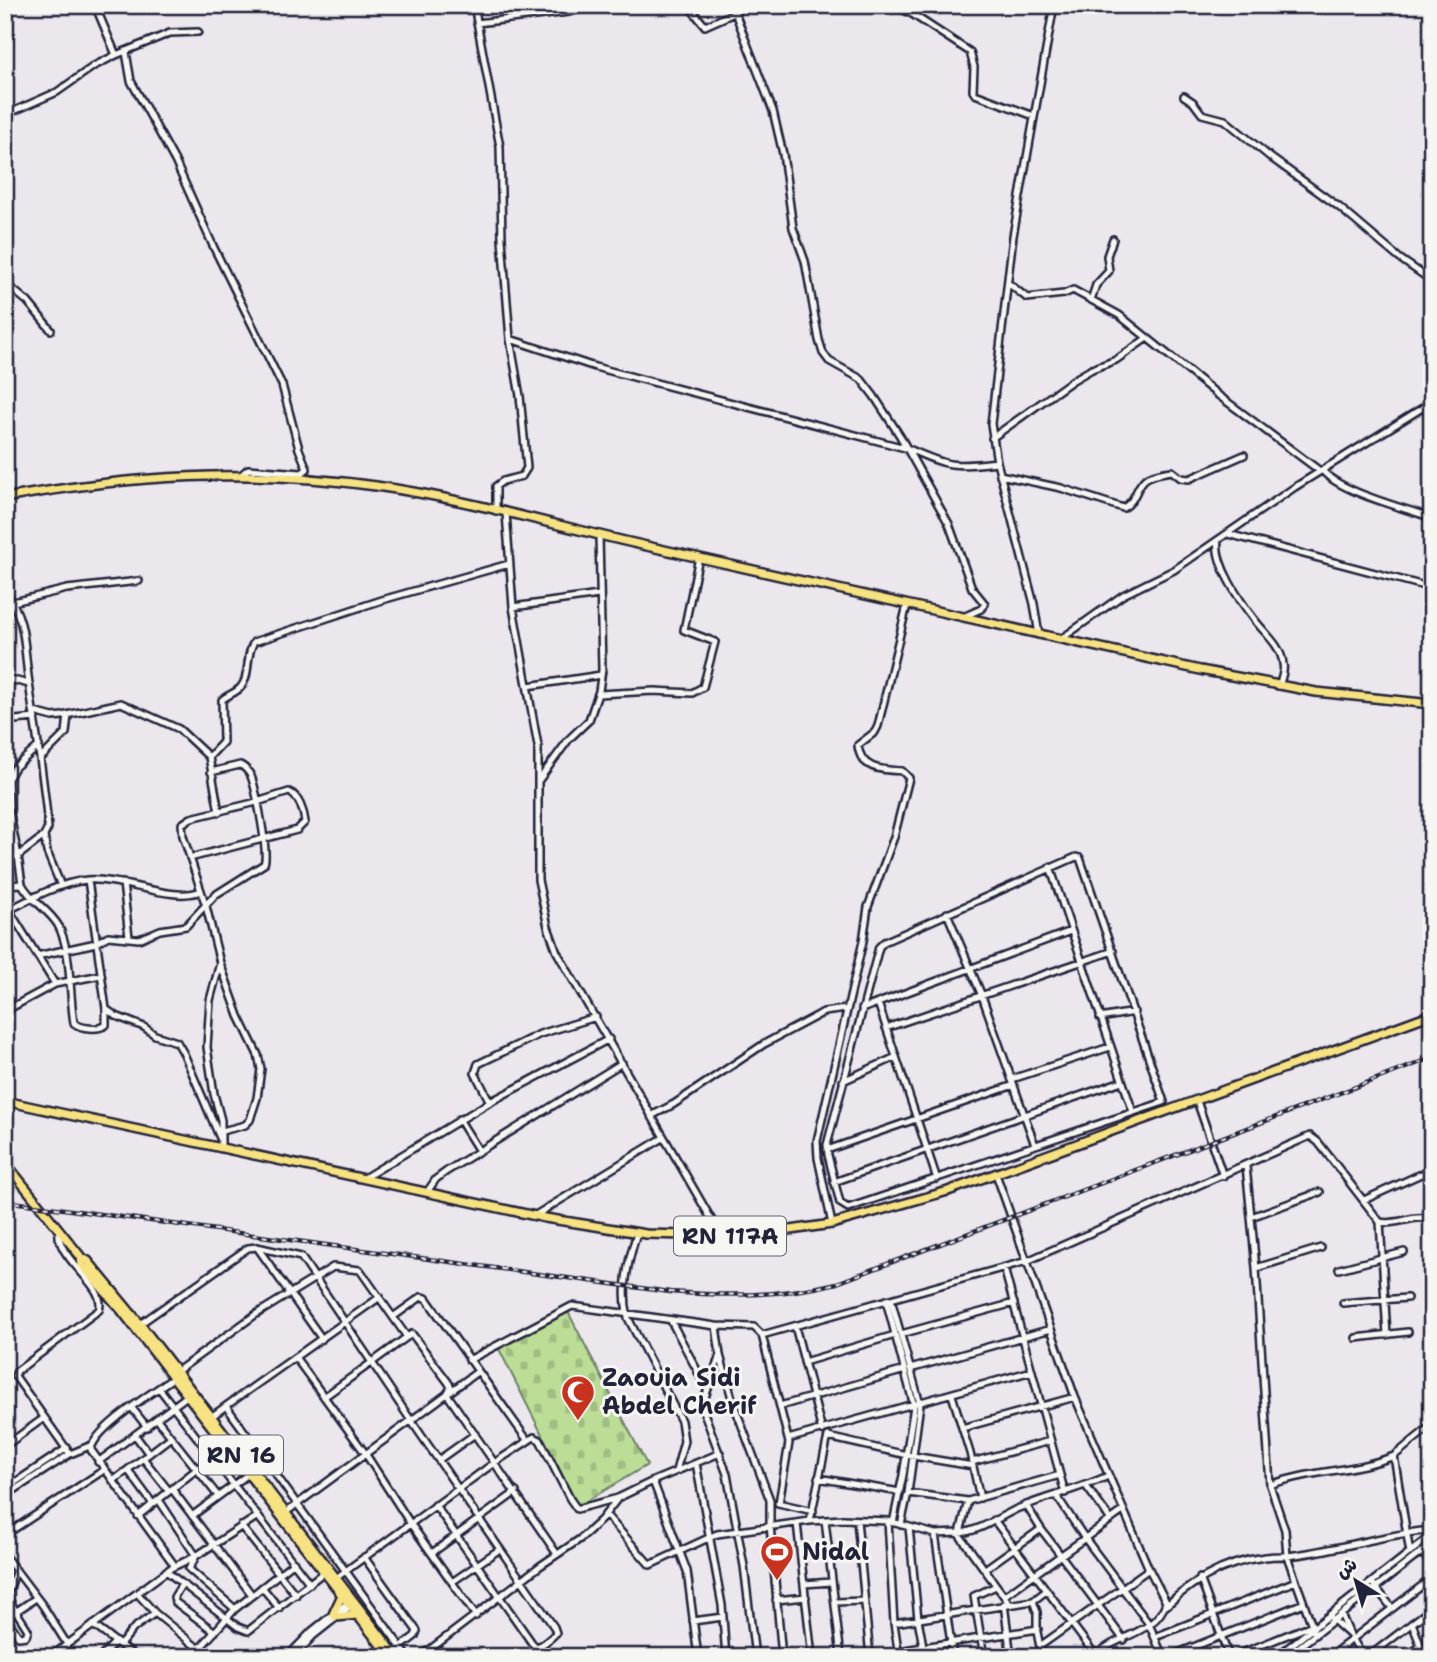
<svg xmlns="http://www.w3.org/2000/svg" width="1437" height="1662" viewBox="0 0 1437 1662" font-family="'Shantell Sans','Playpen Sans Arabic',sans-serif">
  <style>
    .cemetery { fill: url(#cemetery-stones); stroke: #6e8068; stroke-width: 2 }
    .lines { fill: none; stroke-linecap: round; stroke-linejoin: round }
    .minor-casing { stroke: #22223b; stroke-width: 10 }
    .major-casing { stroke: #22223b; stroke-width: 12 }
    .minor { stroke: #f6f6f2; stroke-width: 5 }
    .major { stroke: #f7e281; stroke-width: 7 }
    .rail-casing { stroke: #22223b; stroke-width: 4.5 }
    .rail { stroke: #f6f6f2; stroke-width: 2; stroke-dasharray: 5; stroke-linecap: butt }
    .labels { text-anchor: middle; dominant-baseline: central; stroke-width: 6; stroke-linejoin: round; paint-order: stroke }
    .shield { fill: #f6f6f2; stroke: #626272; stroke-width: 2 }
    .shield-label { font-size: 23px; font-weight: bold; fill: #22223b }
    .poi-label { font-size: 24px; font-weight: bold; fill: #22223b; stroke: #f6f6f2; text-anchor: start }
  </style>
  <defs>
    <pattern id="cemetery-stones" width="16" height="16" patternUnits="userSpaceOnUse" patternTransform="scale(1.75)"><rect width="16" height="16" fill="#bbdd96"/><path d="M2 7V4a2 2 0 0 1 4 0v3zM10 15v-3a2 2 0 0 1 4 0v3z" fill="#a0bd82"/></pattern>
  </defs>
  <rect width="100%" height="100%" fill="#ebe7ed"/>
  <filter id="ink" filterUnits="userSpaceOnUse"><feTurbulence type="fractalNoise" baseFrequency=".0143" numOctaves="2"/><feDisplacementMap in="SourceGraphic" scale="14" xChannelSelector="R" yChannelSelector="G"/><feConvolveMatrix kernelMatrix="1 2 1 2 8 2 1 2 1" color-interpolation-filters="sRGB"/></filter>
  <g filter="url(#ink)">
    <!-- cemetery -->
    <path class="cemetery" d="M567,1310L647,1465L578,1506L498,1347Z"/>
    <g class="lines">
      <!-- minor casing -->
      <g class="minor-casing">
        <path id="minor" d="M95,5L116,55
          M474,5L500,147L502,239L510,339L520,396L527,468L522,476L503,481L496,486V511
          M688,5L705,26L732,14L734,5
          M894,5L912,14L970,52L974,67L973,91L975,94L1034,116
          M734,10L773,111L783,154L793,228L805,261L819,340L823,353L829,361L861,379L874,396L900,436L949,524L972,588L985,604L981,609L963,617
          M477,23L569,12L597,5
          M126,52L131,81L175,161L214,248L282,385L299,449L307,469L302,473L248,469L241,475
          M1184,96L1193,102L1202,114L1225,120L1270,157L1339,207L1399,258L1432,281
          M5,115L57,92L94,66L116,55L170,33L198,32
          M5,251L6,266L11,288L28,302L51,330
          M1008,283L1027,298L1064,294L1073,290L1119,315L1218,395L1320,471
          M1091,300L1096,285L1109,271L1107,256L1113,239
          M510,339L595,367L909,449C949,467 953,467 997,462
          M992,438L1073,380L1092,369L1116,360L1147,338
          M1322,470C1339,492 1405,508 1432,518
          M1000,475L1061,488L1123,508C1136,501 1135,489 1144,480C1150,474 1164,472 1172,471L1181,478L1189,479L1244,455
          M506,513L513,607L538,746V880L548,927L557,952L721,1236
          M1228,534L1432,588
          M1218,541C1214,563 1240,601 1254,619C1265,634 1281,645 1283,664C1285,671 1281,679 1279,686
          M5,590C28,624 23,645 29,683C36,731 44,779 48,828L44,836L18,856L22,884
          M5,604L67,589L139,581
          M513,607L599,595
          M1039,635L1034,604L997,462L991,424L1013,236L1054,5
          M1061,639L1123,595L1174,570L1295,487L1432,402
          M5,678L29,684
          M528,686L601,675
          M598,694L654,691L692,693L703,687L715,642L684,630L699,557
          M34,712L53,717L62,716L121,703L179,729L209,757L219,812
          M5,721L35,718
          M209,757L223,742L222,700C227,695 236,693 241,687C251,675 245,655 254,642L382,600L509,564
          M41,758L66,733L68,715
          M5,760L8,779
          M539,780L569,739L589,720L599,691L602,670L599,535
          M5,815L9,810L8,779L15,767L39,746
          M44,836L47,852L61,886
          M1076,857L1080,858L1164,1102L848,1208L840,1203L828,1155L827,1145L879,947L884,942Z
          M5,858L18,856L9,810
          M190,858L297,830L305,822C304,812 299,796 289,792L257,802L191,818L182,824L183,836L206,906L220,963L210,1000L207,1047L214,1094L221,1120V1146
          M1050,867L1133,1112
          M123,883L129,937
          M5,885L22,884C31,901 48,909 58,925C72,951 69,994 74,1023C81,1029 99,1030 106,1025V1009L88,880
          M5,912C30,899 58,883 87,880C121,877 172,903 201,891
          M947,913L982,996L1035,1145
          M37,956L96,943L108,936L139,939L160,930L186,926L215,895L264,864C269,853 256,789 251,776C248,771 245,767 240,765L211,772
          M220,963L239,1016L258,1055L261,1069L257,1098L250,1120L245,1125L222,1131
          M55,984L101,975
          M878,1003L937,1179
          M106,1009L116,1016L144,1027L155,1035L177,1042L184,1054L220,1138
          M862,1009L1071,931
          M5,1011L55,984L9,910
          M1100,1018L1134,1012
          M886,1028L1113,951
          M1012,1079L1110,1047
          M843,1081L896,1057
          M1197,1101L1223,1176
          M490,1102L475,1073L478,1064L540,1034L596,1017
          M651,1116L674,1104L764,1044L824,1012L846,1009
          M459,1119L479,1151
          M827,1150L1014,1085
          M1246,1166L1256,1268L1270,1485L1285,1530L1287,1556C1336,1551 1383,1534 1432,1530
          M996,1174L1075,1397L1149,1569L1166,1602C1157,1634 1114,1635 1095,1657
          M364,1178L490,1102L609,1039
          M834,1182L1122,1081
          M427,1192L436,1179L447,1171L622,1063
          M1364,1200L1421,1174H1427L1432,1179
          M534,1216L663,1138
          M1251,1217L1320,1192
          M1380,1222L1387,1335
          M832,1224L818,1158L817,1141L863,941L868,907L894,837L909,778L902,771C883,770 860,770 858,745L875,732L878,726L907,605
          M59,1229C54,1259 108,1285 99,1310L17,1371L15,1376L70,1454L92,1445
          M637,1233C628,1261 621,1289 628,1318L681,1421L684,1441L676,1471
          M257,1247L322,1339
          M1004,1268L1060,1475
          M1256,1268L1321,1248
          M1339,1269L1404,1252
          M891,1299L920,1404L908,1493L901,1525
          M886,1300L914,1406L903,1475L893,1523
          M1343,1303L1407,1298
          M393,1317L421,1297L426,1298L528,1441
          M671,1321L707,1389
          M140,1324L248,1248L257,1247L301,1257L410,1419L554,1627L556,1633C551,1638 543,1646 536,1647L532,1643L435,1505
          M716,1326L720,1355L703,1403V1410L727,1474L744,1566L755,1657
          M795,1326L822,1431
          M901,1334L1014,1303
          M762,1335L1027,1261L1310,1136L1318,1142L1380,1222C1398,1226 1411,1214 1432,1219
          M1356,1338L1408,1332
          M720,1355L733,1402L770,1500V1525L782,1657
          M295,1357L365,1453L410,1523L476,1616
          M469,1360L572,1306L716,1326L754,1327L762,1335L789,1443L779,1503
          M804,1362L895,1335
          M910,1369L1051,1329
          M176,1372L255,1315L333,1267L360,1270L407,1337L412,1334L448,1382L451,1387L447,1394L557,1554
          M173,1378C155,1391 93,1429 91,1450L175,1566
          M159,1388L310,1584
          M952,1395L970,1453L980,1498
          M324,1397L407,1337
          M226,1406L380,1297
          M780,1406L905,1370
          M132,1408L147,1427
          M211,1417L226,1406L408,1657
          M157,1419L218,1496
          M962,1428L1075,1397
          M135,1435L149,1454
          M828,1437L907,1455L973,1466
          M788,1439L1032,1371
          M5,1446L44,1418
          M143,1458L169,1491
          M440,1459L475,1434
          M98,1462L187,1396
          M972,1462L1050,1441
          M696,1463L722,1605L726,1657
          M128,1470L153,1504
          M818,1478L900,1492
          M113,1481L171,1437
          M1270,1485C1310,1470 1354,1472 1394,1456
          M1086,1486L1111,1520
          M5,1489L67,1448
          M172,1489L252,1595
          M908,1493L968,1501L1060,1475L1065,1493
          M1056,1495L1084,1537L1149,1624L1163,1657
          M5,1496L70,1454
          M159,1500L196,1556L189,1569L235,1609
          M778,1503L813,1511
          M1026,1505L1041,1529L1124,1640
          M285,1513L477,1372
          M606,1515L650,1565L717,1534L810,1521L843,1519L888,1521L935,1534L958,1533L1009,1603
          M138,1516L212,1457
          M192,1516L251,1472
          M825,1520L841,1657
          M857,1520L870,1657
          M994,1520L1096,1656
          M810,1521L828,1436
          M888,1521L894,1623
          M797,1523L812,1657
          M241,1526L296,1595
          M909,1527L918,1619L925,1657
          M958,1533C980,1532 1000,1516 1019,1508C1049,1496 1079,1489 1108,1476
          M960,1533L968,1501
          M935,1534L953,1657
          M5,1535L104,1470
          M1422,1552L1432,1566
          M432,1553L516,1492
          M1410,1553L1394,1456L1432,1425
          M5,1556L43,1606L67,1644
          M364,1557L417,1631L415,1636L394,1652
          M985,1569L1041,1529
          M166,1571L238,1627L248,1631L324,1572
          M336,1578L494,1463L534,1437L540,1440L570,1499L577,1509L618,1498L653,1481
          M1200,1578L1229,1657
          M452,1582L500,1549
          M182,1584L174,1597L175,1602L215,1632
          M804,1584L831,1582
          M1374,1585L1392,1608
          M262,1587L279,1608
          M137,1593L155,1613L199,1649
          M5,1594L28,1630L26,1636L19,1637L5,1616
          M7,1596L16,1570
          M1004,1596L1123,1511
          M776,1600L806,1597
          M1033,1601L1037,1612V1632L1042,1657
          M835,1602L864,1601
          M1004,1604L1011,1657
          M1166,1606C1200,1574 1240,1555 1287,1556L1315,1634
          M1331,1618L1350,1635L1341,1614
          M5,1619L36,1598
          M693,1621L723,1617
          M1412,1623L1425,1657
          M93,1625L136,1657
          M1155,1637L1296,1581
          M1352,1638L1363,1657
          M120,1645L134,1628L155,1613
          M1040,1646L1149,1569
          M898,1651L1038,1629
          M50,1657L171,1568L196,1556L258,1516
          M101,1657L115,1642
          M192,1657L235,1609L294,1562
          M287,1657L312,1631L350,1601
          M294,1657L313,1636L352,1605
          M420,1657L540,1566L580,1539L601,1520L618,1498
          M698,1657L687,1571L653,1481L720,1453
          M899,1657L894,1623L1033,1601L1046,1591
          M984,1657L974,1596L996,1586
          M1168,1657L1304,1603
          M1232,1657L1312,1625
          M1276,1657L1432,1535
          M1286,1657L1432,1544
          M1329,1657L1432,1578
          M1368,1657L1432,1608
          M1406,1657L1421,1646"/>
      </g>
      <!-- major casing -->
      <g class="major-casing">
        <path id="major" d="M5,498C132,475 248,468 376,486C469,499 559,527 651,547C834,587 1017,630 1200,670L1316,692L1432,704
          M5,1101L545,1218L646,1234L725,1236L763,1234L832,1224L948,1191L1432,1014
          M5,1162L81,1257L88,1261L140,1324L397,1657
          M81,1257L82,1265L122,1311L390,1657
          M333,1614L342,1595
          M336,1617L357,1615"/>
      </g>
      <!-- minor -->
      <use href="#minor" class="minor"/>
      <!-- major -->
      <use href="#major" class="major"/>
      <!-- rail casing -->
      <g class="rail-casing">
        <path id="rail" d="M5,1201L670,1292C726,1296 781,1297 837,1283L1432,1058"/>
      </g>
      <!-- rail -->
      <use href="#rail" class="rail"/>
    </g>
  </g>
  <!-- icons -->
  <defs>
    <g id="mosque-pin" transform="scale(1.75)"><path d="M0 17L-7.5 6A9.5 9.5 0 1 1 7.5 6Z" fill="#c8321e" stroke="#f6f6f2"/><path d="M3.5-4.9A6 6 0 1 0 3.5 4.9A5 5 0 1 1 3.5-4.9Z" fill="#fff"/></g>
    <g id="stadium-pin" transform="scale(1.75)"><path d="M0 17L-7.5 6A9.5 9.5 0 1 1 7.5 6Z" fill="#c8321e" stroke="#f6f6f2"/><path d="M0-5a6.5 5 0 1 0 0 10a6.5 5 0 1 0 0-10ZM-3.5-1.8h7v3.6h-7Z" fill="#fff"/></g>
  </defs>
  <g fill-rule="evenodd">
    <use href="#mosque-pin" x="578" y="1392"/>
    <use href="#stadium-pin" x="777" y="1552"/>
  </g>
  <g class="labels">
    <!-- shield labels -->
    <g class="shield">
      <rect x="674" y="1216.5" width="112" height="39" rx="5"/>
      <rect x="199" y="1435.5" width="84" height="39" rx="5"/>
    </g>
    <g class="shield-label">
      <text x="730" y="1236">RN 117A</text>
      <text x="241" y="1455">RN 16</text>
    </g>
    <!-- poi labels -->
    <g class="poi-label">
      <text x="602" y="1378">Zaouia Sidi<tspan x="602" dy="28">Abdel Cherif</tspan></text>
      <text x="802" y="1552">Nidal</text>
    </g>
  </g>
  <!-- margin -->
  <rect width="1437" height="1662" fill="none" stroke="#f6f6f2" stroke-width="28"/>
  <rect x="14" y="14" width="1409" height="1634" fill="none" stroke="#22223b" stroke-width="2.5" filter="url(#ink)"/>
  <!-- north arrow -->
  <g transform="translate(1356 1581) rotate(323)" stroke="#f6f6f2" stroke-width="5" paint-order="stroke">
  <path d="M0-5L12 26L0 18L-12 26Z" fill="#22223b"/>
  <text y="-10" font-size="19" font-weight="bold" text-anchor="middle" fill="#22223b">ش</text>
  </g>
</svg>
